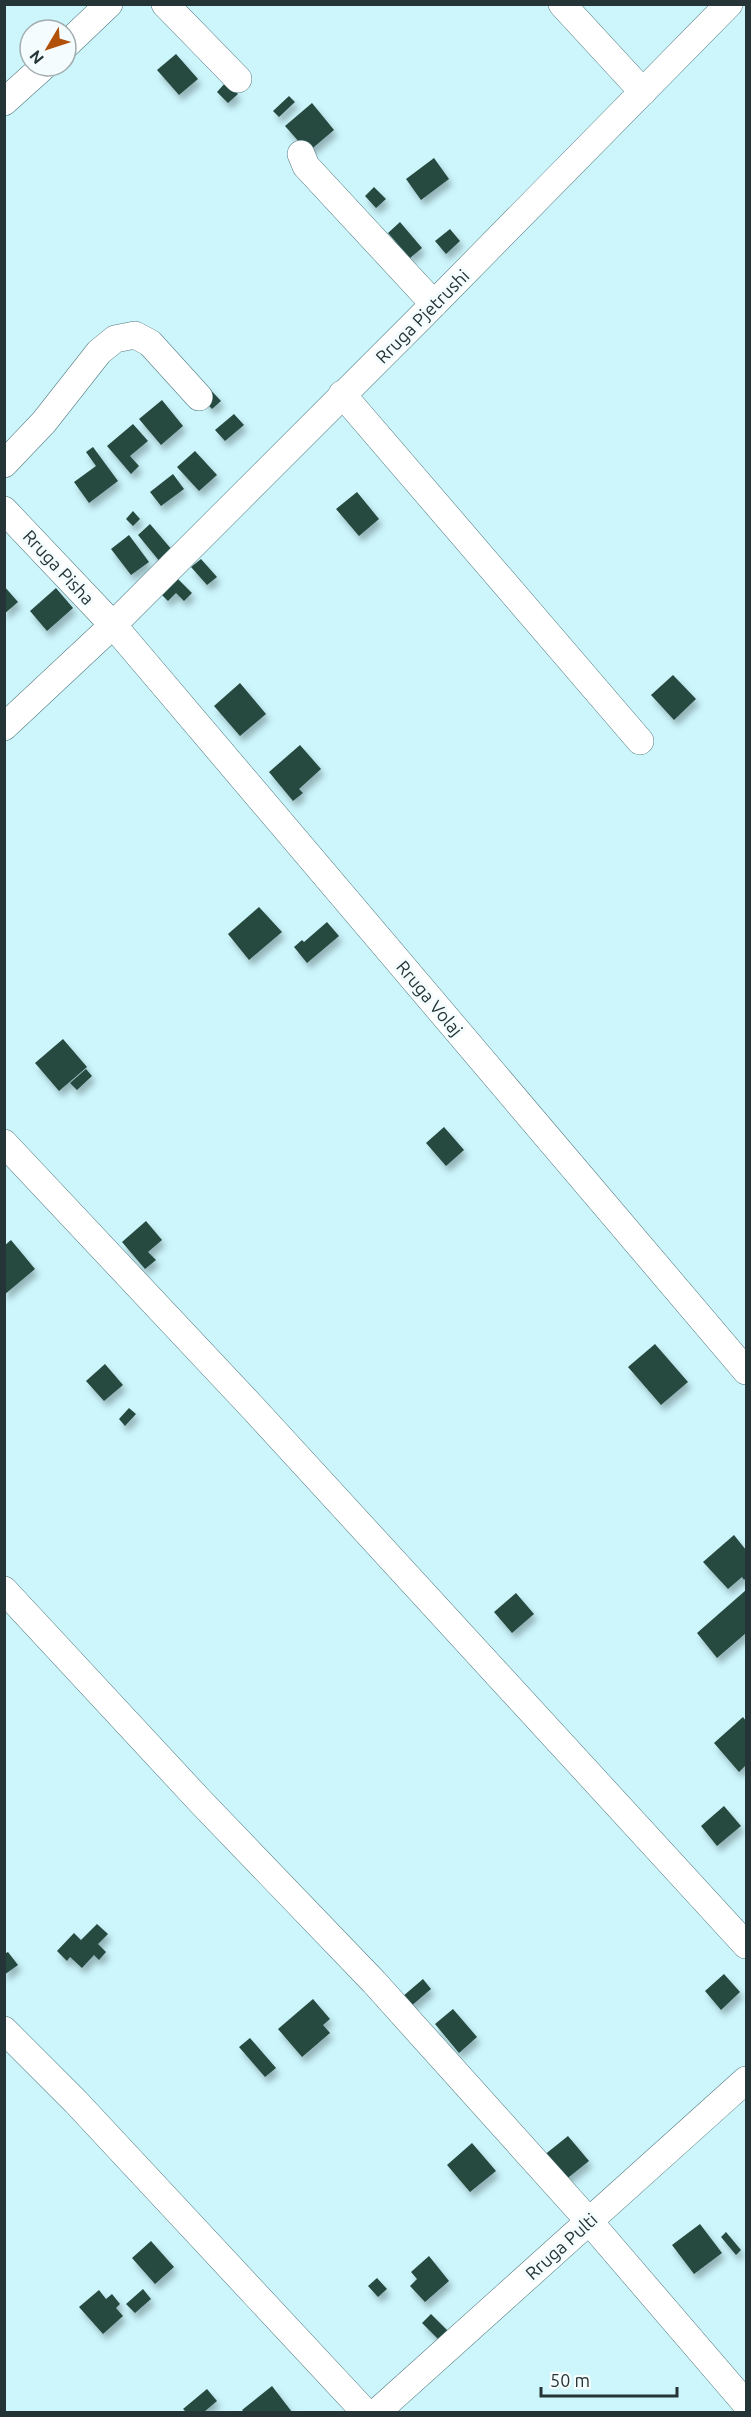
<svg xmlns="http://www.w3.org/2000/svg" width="751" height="2417" viewBox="0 0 751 2417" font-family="Ubuntu,sans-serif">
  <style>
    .building { fill: #274a41; filter: url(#shadow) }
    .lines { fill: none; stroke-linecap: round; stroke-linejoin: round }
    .minor-casing { stroke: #53797f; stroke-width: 28 }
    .minor { stroke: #fff; stroke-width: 27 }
    .labels { text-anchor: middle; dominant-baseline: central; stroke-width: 6; stroke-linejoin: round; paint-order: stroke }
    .street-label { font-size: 18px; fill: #243437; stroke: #f4fcfd }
  </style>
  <defs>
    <filter id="shadow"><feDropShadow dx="3.5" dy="6" stdDeviation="3" flood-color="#0004"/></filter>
  </defs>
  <rect width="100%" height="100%" fill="#ccf6fc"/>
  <!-- building -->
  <path class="building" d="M176,54L198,79L179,95L157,70Z
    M226,82L238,94L228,103L217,92Z
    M289,96L295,102L279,117L273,111Z
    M312,103L334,130L308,152L285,126Z
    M434,158L449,179L421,200L406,179Z
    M374,187L386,199L376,208L365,196Z
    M400,222L422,248L410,258L388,233Z
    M450,229L460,241L446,254L435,241Z
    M206,385L221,401L212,409L197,393Z
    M162,400L183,426L161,445L139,419Z
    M234,414L244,425L225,441L215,430Z
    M133,424L148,441L130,456L139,466L131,474L107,446Z
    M93,447L118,481L89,503L74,482L96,466L86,452Z
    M195,451L217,475L199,491L177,467Z
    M173,474L184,489L161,506L150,492Z
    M357,492L379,519L359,536L336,509Z
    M133,511L140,519L133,526L126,519Z
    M150,524L178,557L165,568L138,535Z
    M129,535L149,562L131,575L111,549Z
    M201,559L217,577L207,585L191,567Z
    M177,578L192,593L184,601L176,593L168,601L161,594Z
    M4,586L18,602L4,614Z
    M56,588L73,608L47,631L30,611Z
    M673,675L696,699L674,720L651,695Z
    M240,683L266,714L240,736L214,706Z
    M300,745L321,769L299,789L303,793L293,801L269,772Z
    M259,907L282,932L249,960L228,934Z
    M327,922L339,936L307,963L294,947L302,940L304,942Z
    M63,1039L87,1067L59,1091L35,1063Z
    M86,1069L92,1076L77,1090L70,1083Z
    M444,1127L464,1150L446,1166L426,1143Z
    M146,1221L162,1240L148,1252L156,1260L145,1269L122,1242Z
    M11,1240L35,1269L4,1295V1246Z
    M655,1344L688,1382L661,1405L628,1367Z
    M105,1364L123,1385L104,1401L86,1381Z
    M129,1408L136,1414L125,1426L119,1419Z
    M734,1535L746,1550V1578L744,1580L742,1577L728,1589L703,1562Z
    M746,1590V1633L717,1658L697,1633Z
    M516,1593L534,1614L512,1633L494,1612Z
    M743,1717L746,1721V1765L739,1772L714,1743Z
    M724,1806L741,1826L717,1846L701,1826Z
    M97,1924L108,1934L98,1944L106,1952L99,1960L94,1955L82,1968L70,1957L67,1961L57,1951L74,1933L81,1940Z
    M8,1952L18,1965L4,1975V1954Z
    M724,1974L740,1992L721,2010L705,1991Z
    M423,1979L431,1989L410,2007L402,1997Z
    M313,1999L330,2019L323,2025L330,2033L302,2057L278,2029Z
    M453,2009L477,2037L459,2053L435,2024Z
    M250,2038L276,2068L265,2077L239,2047Z
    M568,2136L589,2161L564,2181L543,2156Z
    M472,2143L496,2171L470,2192L447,2165Z
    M700,2224L722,2253L694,2274L672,2245Z
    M726,2232L741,2250L736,2255L721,2237Z
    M151,2241L174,2267L155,2284L132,2258Z
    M429,2256L449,2281L425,2302L410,2286L417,2279L411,2272Z
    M377,2278L387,2289L378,2297L368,2286Z
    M143,2289L151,2299L135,2313L126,2304Z
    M99,2290L106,2299L112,2294L120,2304L116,2308L123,2316L103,2334L79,2307Z
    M431,2314L453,2336L444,2345L422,2323Z
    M272,2386L292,2412H244L242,2410Z
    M207,2389L217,2401L204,2412H186L183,2409Z"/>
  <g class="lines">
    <!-- minor casing -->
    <g class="minor-casing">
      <path id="minor" d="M165,4L238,79
        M562,4L643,92
        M66,45L109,4
        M4,102L44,66
        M301,154L306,166L434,304
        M342,394L640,741
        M4,464L44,422L99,352L115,339L135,335L150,343L199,397
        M4,510L113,625L746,1371
        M4,727L113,625L421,317L729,4
        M4,1143L253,1408L746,1945
        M4,1590L200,1801L374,1982L589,2221L746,2404
        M4,2030L76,2102L365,2412
        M377,2412L746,2080"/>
    </g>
    <!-- minor -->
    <use href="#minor" class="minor"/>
  </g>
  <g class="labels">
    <!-- street labels -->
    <g class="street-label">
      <text transform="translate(422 316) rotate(-45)">Rruga Pjetrushi</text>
      <text transform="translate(59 567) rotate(47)">Rruga Pisha</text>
      <text transform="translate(430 998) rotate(50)">Rruga Volaj</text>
      <text transform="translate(561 2246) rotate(-42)">Rruga Pulti</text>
    </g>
  </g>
  <!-- border -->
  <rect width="751" height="2417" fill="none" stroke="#243437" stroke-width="12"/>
  <!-- north arrow -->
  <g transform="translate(48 48) rotate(231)"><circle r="28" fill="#f4fcfd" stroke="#a1acae" stroke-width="1.5"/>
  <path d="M0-4.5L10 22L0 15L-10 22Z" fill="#b05009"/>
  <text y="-9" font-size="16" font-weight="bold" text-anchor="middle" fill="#243437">N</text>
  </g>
  <!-- scale -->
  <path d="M541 2387v9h136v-9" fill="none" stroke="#243437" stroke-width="3"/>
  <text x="550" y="2387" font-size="18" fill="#243437" stroke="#f4fcfd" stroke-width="4.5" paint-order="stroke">50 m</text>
</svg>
